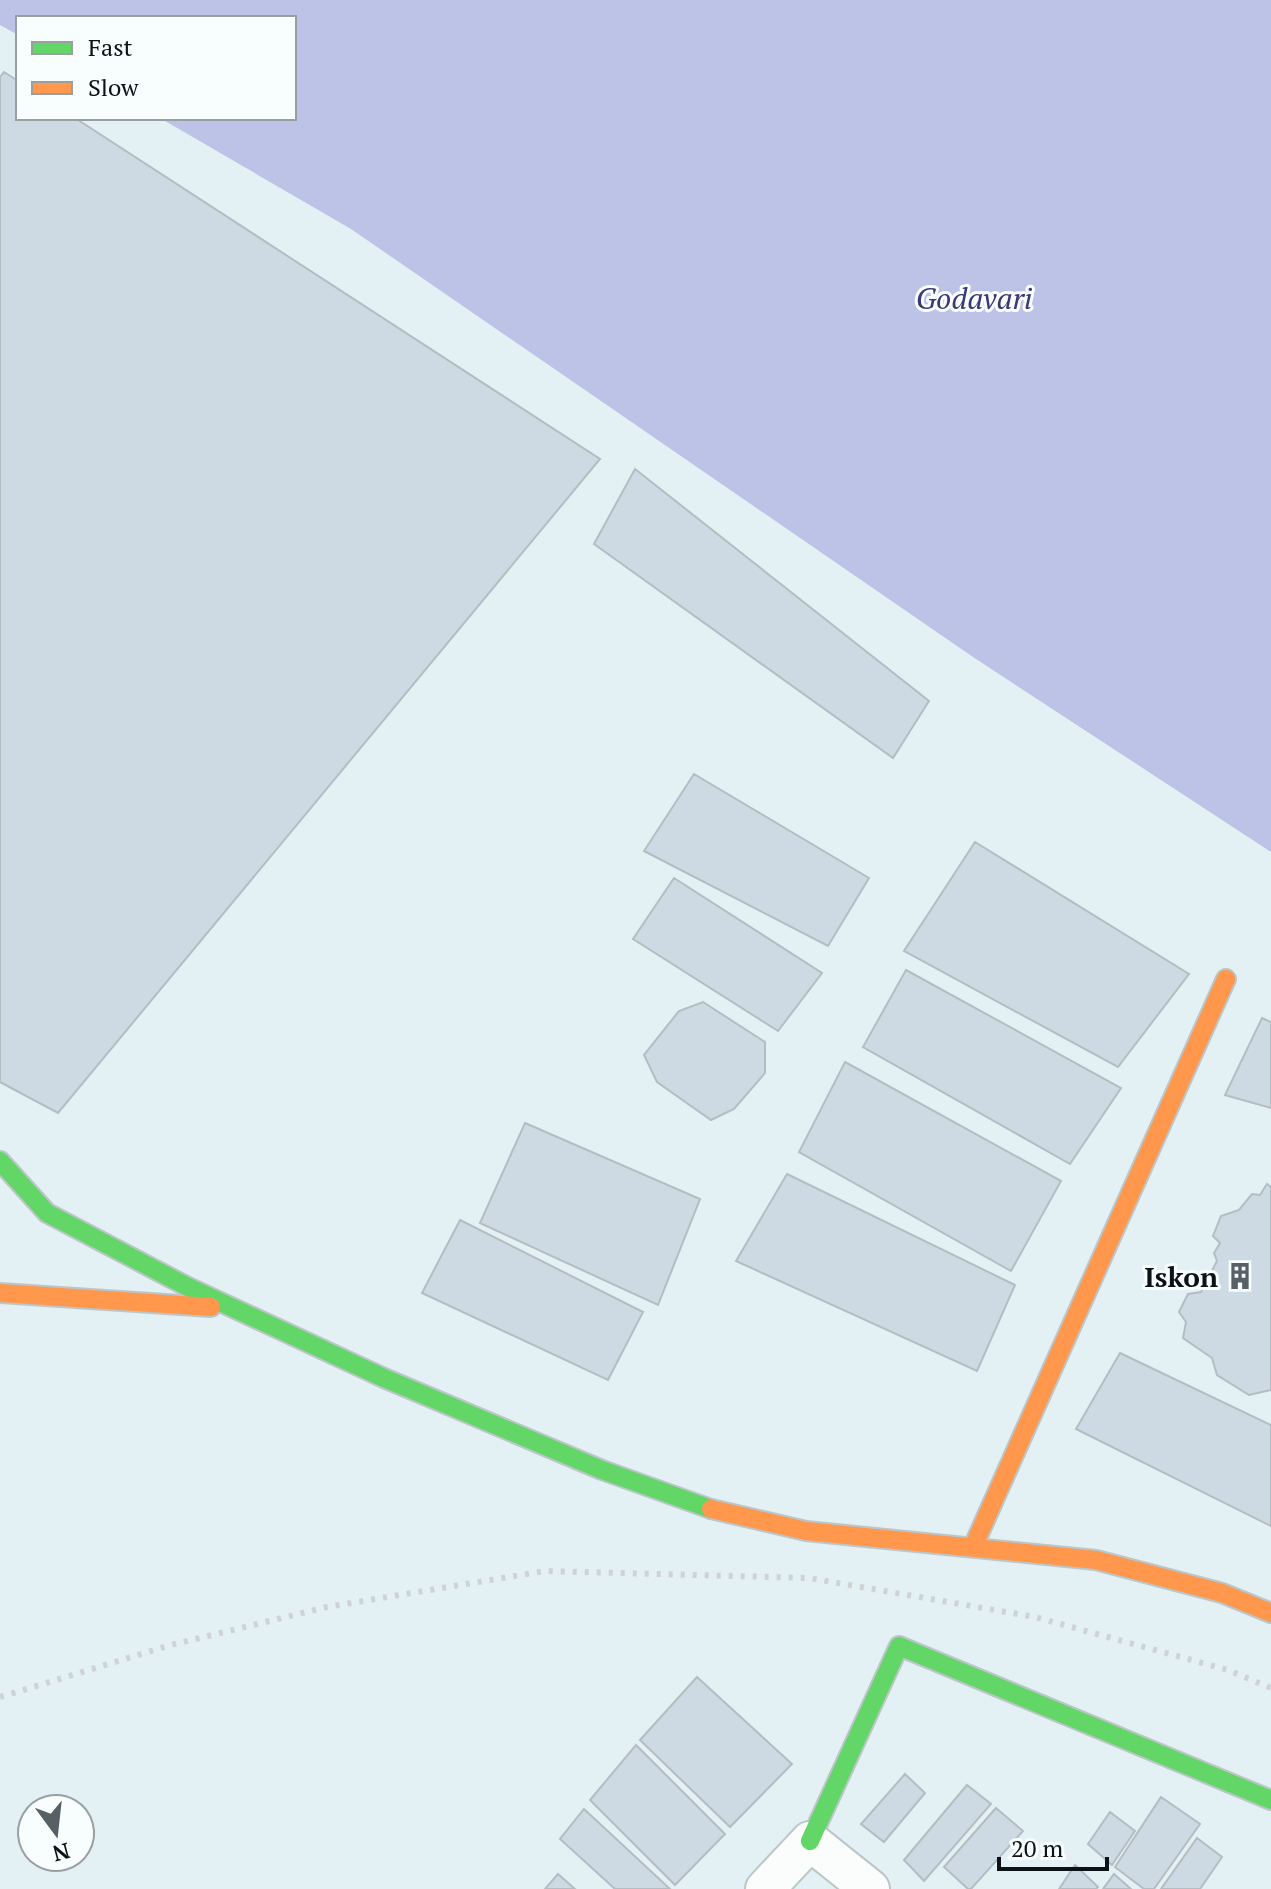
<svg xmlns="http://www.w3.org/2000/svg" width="1271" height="1889" viewBox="0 0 1271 1889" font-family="'PT Serif',serif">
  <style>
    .water { fill: #bdc2e7 }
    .building { fill: #cddae4; stroke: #b4bdc1; stroke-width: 2 }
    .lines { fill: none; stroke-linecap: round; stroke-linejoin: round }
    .street-casing { stroke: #bcc6c9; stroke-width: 42 }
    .fast-casing { stroke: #bcc6c9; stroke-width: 22 }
    .slow-casing { stroke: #bcc6c9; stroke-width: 22 }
    .street { stroke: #fbfdfd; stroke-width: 38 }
    .fast { stroke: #63d668; stroke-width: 18 }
    .slow { stroke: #ff974d; stroke-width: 18 }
    .rail { stroke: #cfd3d4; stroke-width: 6; stroke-dasharray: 4 8; stroke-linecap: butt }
    .labels { text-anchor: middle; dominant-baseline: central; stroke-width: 6; stroke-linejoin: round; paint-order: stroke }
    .poi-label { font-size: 28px; font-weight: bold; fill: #0c1316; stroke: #f8fdfe; text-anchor: end }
    .water-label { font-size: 30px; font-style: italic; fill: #3c3876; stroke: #f8fdfe }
  </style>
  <rect width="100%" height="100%" fill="#e3f0f4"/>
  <!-- water -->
  <path class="water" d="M0,0H1271V852L973,657L351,229L160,118H294V18H18V35L0,25Z"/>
  <!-- building -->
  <path class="building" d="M4,72L18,81V118H75L600,459L58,1113L0,1082V77Z
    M635,469L929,701L893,758L594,544Z
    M694,774L869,878L828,946L644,851Z
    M975,842L1189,974L1118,1067L904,951Z
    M674,878L822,973L778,1031L633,939Z
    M906,970L1121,1088L1070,1164L863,1047Z
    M703,1002L765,1042V1073L734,1109L711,1120L657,1082L644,1055L679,1011Z
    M1262,1018L1271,1022V1108L1225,1095Z
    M845,1062L1061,1181L1011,1271L799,1152Z
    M525,1123L700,1199L658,1305L480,1223Z
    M787,1174L1015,1285L977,1371L736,1261Z
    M1267,1184L1271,1187V1390L1249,1395L1217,1375L1212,1358L1183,1338L1186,1322L1179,1312L1188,1294L1201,1292L1217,1261L1214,1253L1220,1243L1213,1236L1221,1216L1239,1210L1252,1194L1260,1195Z
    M460,1220L643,1312L608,1380L422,1293Z
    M1120,1353L1271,1425V1526L1076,1429Z
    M697,1677L792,1764L730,1827L640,1740Z
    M636,1745L725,1834L675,1885L590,1800Z
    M905,1774L925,1793L884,1842L861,1824Z
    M967,1785L991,1804L924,1881L904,1860Z
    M1161,1797L1200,1824L1154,1889H1144L1115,1867Z
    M996,1808L1023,1831L971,1889H968L944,1867Z
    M584,1809L670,1889H615L560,1839Z
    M1110,1812L1135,1831L1112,1865L1088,1844Z
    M1197,1838L1222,1857L1200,1889H1161Z
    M1075,1865L1098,1887L1096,1889H1059Z
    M558,1874L575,1889H545Z
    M1114,1874L1131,1889H1103Z"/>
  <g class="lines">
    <!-- street casing -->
    <g class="street-casing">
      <path id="street" d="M765,1889L810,1841L870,1889"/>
    </g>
    <!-- fast casing -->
    <g class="fast-casing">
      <path id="fast" d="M0,1161L47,1213L188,1287L384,1378L602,1470L711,1509
        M810,1841L899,1646L1271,1800"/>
    </g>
    <!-- slow casing -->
    <g class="slow-casing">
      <path id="slow" d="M0,1293L211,1307
        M711,1509L806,1531L1096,1560L1222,1593L1271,1613
        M973,1547L1226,979"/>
    </g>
    <!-- street -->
    <use href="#street" class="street"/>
    <!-- fast -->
    <use href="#fast" class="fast"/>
    <!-- slow -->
    <use href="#slow" class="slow"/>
    <!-- rail -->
    <path class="rail" d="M0,1697L171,1645L327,1607L545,1571L809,1578L1035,1617L1228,1670L1271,1688"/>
  </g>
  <!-- icons -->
  <defs>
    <g id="building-bare" transform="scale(2.16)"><path d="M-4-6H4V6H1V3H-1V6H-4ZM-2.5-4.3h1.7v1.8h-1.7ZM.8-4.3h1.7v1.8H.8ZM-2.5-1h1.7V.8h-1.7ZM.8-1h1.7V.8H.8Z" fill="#576064" stroke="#f8fdfe" stroke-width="2.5" paint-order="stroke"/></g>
  </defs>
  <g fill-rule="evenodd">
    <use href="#building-bare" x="1240" y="1276"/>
  </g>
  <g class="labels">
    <!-- poi labels -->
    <g class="poi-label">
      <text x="1218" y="1276">Iskon</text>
    </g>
    <!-- water labels -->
    <g class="water-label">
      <text x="974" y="298">Godavari</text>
    </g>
  </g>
  <!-- legend -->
  <rect x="16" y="16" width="280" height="104" fill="#f8fdfe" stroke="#9a9fa1" stroke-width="2"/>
  <rect x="32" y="42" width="40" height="12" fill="#63d668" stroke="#9a9fa1" stroke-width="2"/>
  <text x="88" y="56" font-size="24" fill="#0c1316">Fast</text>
  <rect x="32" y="82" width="40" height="12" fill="#ff974d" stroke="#9a9fa1" stroke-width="2"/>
  <text x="88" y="96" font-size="24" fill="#0c1316">Slow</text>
  <!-- north arrow -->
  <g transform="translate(56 1833) rotate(165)"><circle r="38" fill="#f8fdfe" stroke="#9a9fa1" stroke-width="2"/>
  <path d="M0-6L14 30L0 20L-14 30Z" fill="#576064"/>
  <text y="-12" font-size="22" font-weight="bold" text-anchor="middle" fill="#0c1316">N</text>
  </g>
  <!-- scale -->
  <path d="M999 1857v12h108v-12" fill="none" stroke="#0c1316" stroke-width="4"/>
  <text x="1011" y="1857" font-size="24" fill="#0c1316" stroke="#f8fdfe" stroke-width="6" paint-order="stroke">20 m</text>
</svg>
